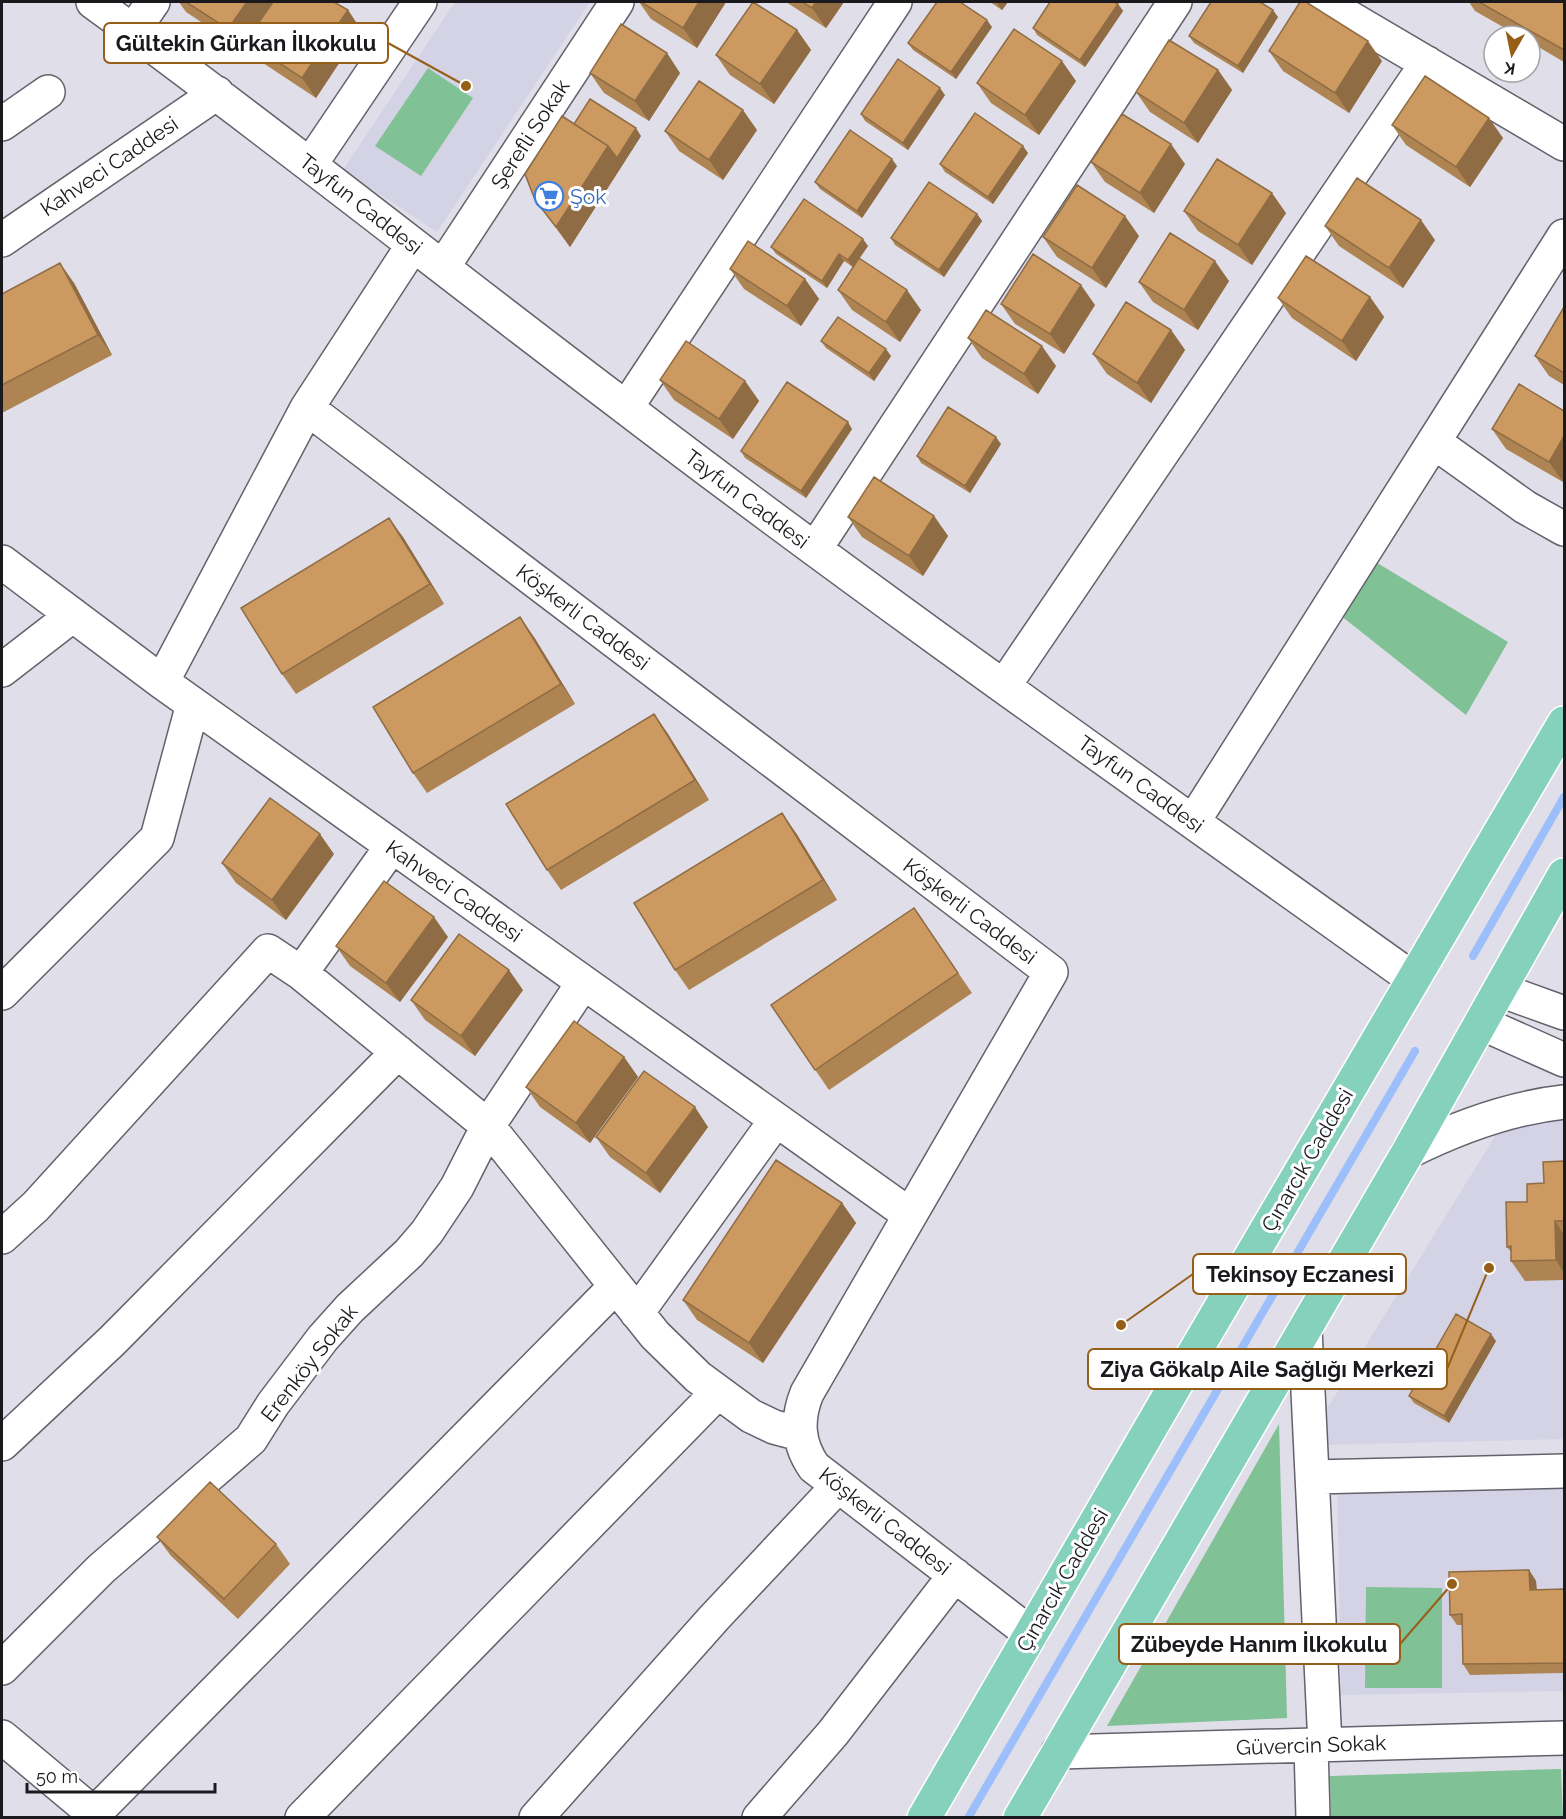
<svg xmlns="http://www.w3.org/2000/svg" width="1566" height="1819" viewBox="0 0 1566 1819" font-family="Raleway,sans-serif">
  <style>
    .built { fill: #d4d3e6 }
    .green { fill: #80c196 }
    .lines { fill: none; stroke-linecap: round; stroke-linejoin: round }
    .stream { stroke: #9cbefb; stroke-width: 8 }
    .minor-casing { stroke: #63626c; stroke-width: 36 }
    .major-casing { stroke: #fff; stroke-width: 36 }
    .minor { stroke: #fff; stroke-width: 33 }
    .major { stroke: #86d1bc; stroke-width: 33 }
    .wall { fill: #af8453 }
    .shaded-wall { fill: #8f6c44 }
    .building { fill: #cc9a61; stroke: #8f6c44; stroke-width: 1.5 }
    .labels { text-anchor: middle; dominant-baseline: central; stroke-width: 6; stroke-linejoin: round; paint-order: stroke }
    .street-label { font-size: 21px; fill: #1a1a1e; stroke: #fff }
    .shop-label { font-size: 21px; fill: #366cbe; stroke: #fff; text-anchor: start }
    .leader { fill: none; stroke: #955f17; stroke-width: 2 }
    .callout-dot { fill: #955f17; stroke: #fff; stroke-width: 2 }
    .callout { fill: #fff; stroke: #955f17; stroke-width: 2 }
    .callout-label { font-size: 22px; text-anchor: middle; font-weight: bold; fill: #1a1a1e }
  </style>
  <rect width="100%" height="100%" fill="#dfdee9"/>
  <!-- built -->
  <path class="built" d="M455,2H590L437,232L343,170Z
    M1564,1118V1439L1324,1445L1323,1415L1505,1120Z
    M1564,1473V1691L1341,1695L1337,1477Z"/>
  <!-- green -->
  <path class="green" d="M428,68L473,98L421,176L375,146Z
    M1369,558L1508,642L1466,715L1335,611Z
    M1279,1424L1287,1718L1107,1726Z
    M1366,1587L1442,1588V1688H1365Z
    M1561,1769L1563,1817H1331L1330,1776Z"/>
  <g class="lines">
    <!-- stream -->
    <path class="stream" d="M1473,956L1564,797
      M968,1818L1415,1051"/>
    <!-- minor casing -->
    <g class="minor-casing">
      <path id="minor" d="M93,2C273,133 447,273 625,407C883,604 1149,790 1413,979
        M1323,2L1564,144
        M133,31L153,2
        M2,124L48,92
        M310,165L420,2
        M2,240L217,93
        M443,267L617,2
        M307,408L1051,972L807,1393C796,1420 798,1444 814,1467L1031,1634
        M626,408L895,2
        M1434,442L1525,507L1564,529
        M815,549L1175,2
        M2,562L162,682L910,1215
        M2,670L73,615
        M162,682L307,408L413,245
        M1004,686L1427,63
        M1193,822L1564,236
        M301,973L392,846
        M1500,990L1564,1013
        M2,993L157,838L193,704
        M1481,1023L1564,1060
        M1408,1152C1458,1127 1509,1108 1564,1102
        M2,1237L36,1206L268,951L301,973L488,1126L655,1335L698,1377L751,1416L774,1427L800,1434
        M637,1313L776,1120
        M1305,1329L1325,1745
        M2,1444L112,1341L398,1052
        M1312,1477L1564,1471
        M2,1668L101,1569L251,1439L273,1404L323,1338L350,1308L409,1253L427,1232L457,1187L488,1126L583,983
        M2,1737L99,1818
        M1311,1745L1313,1818
        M1058,1752L1564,1738
        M94,1814L616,1286
        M302,1818L717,1393
        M536,1818L714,1618L838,1486
        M759,1818L833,1733L955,1575"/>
    </g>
    <!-- major casing -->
    <g class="major-casing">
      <path id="major" d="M924,1818L1190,1360L1564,723
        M1020,1818L1408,1152L1564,875"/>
    </g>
    <!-- minor -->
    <use href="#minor" class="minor"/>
    <!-- major -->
    <use href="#major" class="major"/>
  </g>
  <!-- wall -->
  <path class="wall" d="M179,2H334L348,10L361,30L316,98L260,61L247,42L242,49L186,12Z
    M639,2H726L697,48L651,19Z
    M786,2H844L826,28Z
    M990,2H1008L1002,10Z
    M1469,2H1564V62L1530,42V36H1519L1475,11Z
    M1118,4L1123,11L1085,67L1037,35L1033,28Z
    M1278,17L1243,73L1194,43L1189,36Z
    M992,27L956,79L913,50L908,43Z
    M797,30L811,50L774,104L730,75L716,55Z
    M1269,51L1382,61L1349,113L1283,71Z
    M1218,70L1232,90L1198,143L1150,112L1136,92Z
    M590,73H680L649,121L604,93Z
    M1076,81L1039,135L991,103L977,83Z
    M945,95L908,150L865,121L861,114Z
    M1392,125L1503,138L1470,187L1406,145Z
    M757,130L723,180L679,151L665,131Z
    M641,136L570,247L535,200Z
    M1028,153L993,204L945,172L940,164Z
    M1091,162L1185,164L1154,213L1105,182Z
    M897,166L862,218L820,189L815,182Z
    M1184,211L1286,213L1252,265L1198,231Z
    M977,214L982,221L944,277L895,245L891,238Z
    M1325,226L1435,240L1403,288L1339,246Z
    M1139,236L1106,288L1057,257L1043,237Z
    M868,246L859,258L921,310L900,342L852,310L838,290L853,267L844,261L827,288L776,254L771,247Z
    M730,269L805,279L819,299L801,326L744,289Z
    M1229,281L1198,330L1153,302L1139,282Z
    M74,283L112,355L2,413V294Z
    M1370,297L1384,317L1356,361L1292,318L1278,298Z
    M1001,304L1095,305L1064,354L1015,324Z
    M1564,307V385L1549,376L1535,356Z
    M1171,330L1185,350L1151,403L1107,374L1093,354Z
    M968,338L1056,366L1038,394L982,358Z
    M821,341L891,356L874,381L826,348Z
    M660,380L745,381L759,401L733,439L674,400Z
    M1519,384L1563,482L1506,449L1492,429Z
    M852,429L806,498L745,458L741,451Z
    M1001,444L970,493L921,463L917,456Z
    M934,516L948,536L923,576L862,537L848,517Z
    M403,537L444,604L296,694L282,674Z
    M534,637L575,704L427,793L413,773Z
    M654,714L668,734L709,800L561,890L547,870Z
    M796,833L837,900L689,990L675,970Z
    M334,854L286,920L236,883L222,863Z
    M914,908L972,993L829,1090L771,1005Z
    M448,937L400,1002L350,966L336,946Z
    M523,990L475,1056L425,1020L411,1000Z
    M624,1057L638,1077L590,1143L540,1107L526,1087Z
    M708,1127L660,1193L610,1157L596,1137Z
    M1564,1161V1280L1525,1281L1511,1261V1252L1507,1247L1527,1202L1544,1183Z
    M842,1203L856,1223L763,1363L697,1320L683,1300Z
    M1496,1341L1449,1423L1414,1403L1409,1396Z
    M157,1537L276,1544L290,1564L238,1619L171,1556Z
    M1529,1570L1536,1581L1537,1590L1564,1589V1673L1470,1675L1463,1664L1462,1625H1457L1450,1615Z"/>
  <!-- shaded-wall -->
  <path class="shaded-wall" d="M247,2H274L242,49L228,29Z
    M699,2H726L697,48L683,28Z
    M816,2H844L826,28L812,8Z
    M999,2H1008L1002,10L997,3Z
    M1118,4L1123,11L1085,67L1080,60Z
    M348,10L361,30L316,98L302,78Z
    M1273,10L1278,17L1243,73L1238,66Z
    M987,20L992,27L956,79L951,72Z
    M797,30L811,50L774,104L760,84Z
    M1368,41L1382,61L1349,113L1335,93Z
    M667,53L680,73L649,121L635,101Z
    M1062,61L1076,81L1039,135L1025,115Z
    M1218,70L1232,90L1198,143L1184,123Z
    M940,88L945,95L908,150L903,143Z
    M743,110L757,130L723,180L709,160Z
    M1489,118L1503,138L1470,187L1456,167Z
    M636,128L641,136L570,247L556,227L608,146Z
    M1171,144L1185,164L1154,213L1140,193Z
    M1023,146L1028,153L993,204L988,197Z
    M892,159L897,166L862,218L857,211Z
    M1272,193L1286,213L1252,265L1238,245Z
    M977,214L982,221L944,277L939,270Z
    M1125,216L1139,236L1106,288L1092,268Z
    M1421,220L1435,240L1403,288L1389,268Z
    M863,239L868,246L853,268L848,260Z
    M839,254L844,261L827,288L822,281Z
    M1215,261L1229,281L1198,330L1184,310Z
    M60,263L74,283L112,355L98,335Z
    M805,279L819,299L801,326L787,306Z
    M1081,285L1095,305L1064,354L1050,334Z
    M907,290L921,310L900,342L886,322Z
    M1370,297L1384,317L1356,361L1342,341Z
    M1171,330L1185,350L1151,403L1137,383Z
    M1042,346L1056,366L1038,394L1024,374Z
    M886,349L891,356L874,381L869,373Z
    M745,381L759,401L733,439L719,419Z
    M848,422L852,429L806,498L801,491Z
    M1564,436V479L1563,482L1549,462Z
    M996,437L1001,444L970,493L965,486Z
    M934,516L948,536L923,576L909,556Z
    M389,518L403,537L444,604L430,584Z
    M520,617L534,637L575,704L561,684Z
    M654,714L668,734L709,800L695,780Z
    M782,813L796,833L837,900L823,880Z
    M320,834L334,854L286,920L272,900Z
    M434,917L448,937L400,1002L386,983Z
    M509,970L523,990L475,1056L461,1036Z
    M624,1057L638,1077L590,1143L576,1123Z
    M695,1107L708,1127L660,1193L646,1173Z
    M842,1203L856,1223L763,1363L749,1343Z
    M1555,1221L1564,1235V1273L1556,1260Z
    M1491,1334L1496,1341L1449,1423L1444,1416Z
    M1529,1570L1536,1581L1537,1600L1530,1590Z"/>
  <!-- building -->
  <path class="building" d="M186,2H247L228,29Z
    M273,2H334L348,10L302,78L246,41Z
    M641,2H699L683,28Z
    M753,2L797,30L760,84L716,55Z
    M802,2H816L812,8Z
    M937,2H960L987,20L951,72L908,43Z
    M1050,2H1114L1118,4L1080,60L1033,28Z
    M1211,2H1260L1273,10L1238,66L1189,36Z
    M1300,2H1306L1368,41L1335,93L1269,51Z
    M1479,2H1564V50Z
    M621,24L667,53L635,101L590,73Z
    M1014,29L1062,61L1025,115L977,83Z
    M1169,40L1218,70L1184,123L1136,92Z
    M898,59L940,88L903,143L861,114Z
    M1425,76L1489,118L1456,167L1392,125Z
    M699,81L743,110L709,160L665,131Z
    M590,99L636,128L617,158L608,146L574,124Z
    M975,113L1023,146L988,197L940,164Z
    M1122,114L1171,144L1140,193L1091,162Z
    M562,116L608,146L556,227L535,200L525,174Z
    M850,130L892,159L857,211L815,182Z
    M1217,159L1272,193L1238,245L1184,211Z
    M1357,178L1421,220L1389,268L1325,226Z
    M929,182L977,214L939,270L891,238Z
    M1077,185L1125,216L1092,268L1043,237Z
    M804,199L863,239L848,260L839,254L822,281L771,247Z
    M1170,233L1215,261L1184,310L1139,282Z
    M748,241L805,279L787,306L730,269Z
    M1033,254L1081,285L1050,334L1001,304Z
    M1306,256L1370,297L1342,341L1278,298Z
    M859,258L907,290L886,322L838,290Z
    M60,263L98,335L2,385V294Z
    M1126,302L1171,330L1137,383L1093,354Z
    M1564,307V373L1535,356Z
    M986,310L1042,346L1024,374L968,338Z
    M838,317L886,349L869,373L821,341Z
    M686,341L745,381L719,419L660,380Z
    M787,382L848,422L801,491L741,451Z
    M1519,384L1564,411V436L1549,462L1492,429Z
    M948,407L996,437L965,486L917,456Z
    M874,477L934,516L909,556L848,517Z
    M389,518L430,584L282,674L241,608Z
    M520,617L561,684L413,773L373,707Z
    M654,714L695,780L547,870L506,804Z
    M270,798L320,834L272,900L222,863Z
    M782,813L823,880L675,970L634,903Z
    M384,881L434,917L386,983L336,946Z
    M914,908L958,973L815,1070L771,1005Z
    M459,934L509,970L461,1036L411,1000Z
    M574,1021L624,1057L576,1123L526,1087Z
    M644,1071L695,1107L646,1173L596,1137Z
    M776,1160L842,1203L749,1343L683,1300Z
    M1564,1161V1221H1555L1556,1260L1511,1261V1246L1507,1247L1506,1202H1527V1184L1544,1183L1543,1162Z
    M1456,1314L1491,1334L1444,1416L1409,1396Z
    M210,1482L276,1544L224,1599L157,1537Z
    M1529,1570L1530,1590L1564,1589V1663L1463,1664L1462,1614L1450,1615L1449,1572Z"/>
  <!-- icons -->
  <defs>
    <g id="supermarket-ring" transform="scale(1.5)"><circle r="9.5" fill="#fff" stroke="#3f7fe0" stroke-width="1.5"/><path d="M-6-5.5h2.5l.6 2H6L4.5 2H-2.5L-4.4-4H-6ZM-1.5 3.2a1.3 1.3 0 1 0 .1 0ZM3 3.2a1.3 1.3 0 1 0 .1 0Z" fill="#3f7fe0"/></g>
  </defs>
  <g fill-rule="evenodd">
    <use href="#supermarket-ring" x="549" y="196"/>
  </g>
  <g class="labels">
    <!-- street labels -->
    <g class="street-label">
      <text transform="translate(530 134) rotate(-57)">Şerefli Sokak</text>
      <text transform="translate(109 166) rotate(-34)">Kahveci Caddesi</text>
      <text transform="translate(361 204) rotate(38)">Tayfun Caddesi</text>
      <text transform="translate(747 499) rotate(37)">Tayfun Caddesi</text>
      <text transform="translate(583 617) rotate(37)">Köşkerli Caddesi</text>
      <text transform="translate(1141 784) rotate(36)">Tayfun Caddesi</text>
      <text transform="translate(454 891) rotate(35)">Kahveci Caddesi</text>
      <text transform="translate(970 911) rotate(37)">Köşkerli Caddesi</text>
      <text transform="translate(1307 1160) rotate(-60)">Çınarcık Caddesi</text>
      <text transform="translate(309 1363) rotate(-52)">Erenköy Sokak</text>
      <text transform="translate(885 1521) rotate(38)">Köşkerli Caddesi</text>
      <text transform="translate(1062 1580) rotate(-60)">Çınarcık Caddesi</text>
      <text transform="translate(1311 1745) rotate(-2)">Güvercin Sokak</text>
    </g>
    <!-- shop labels -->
    <g class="shop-label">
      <text x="570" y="196">Şok</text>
    </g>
  </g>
  <!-- callouts -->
  <path class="leader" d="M466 86L388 43M1121 1325L1193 1274M1489 1268L1447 1369M1452 1584L1400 1644"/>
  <g class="callout-dot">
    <circle cx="466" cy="86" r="6"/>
    <circle cx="1121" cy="1325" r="6"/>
    <circle cx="1489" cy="1268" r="6"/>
    <circle cx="1452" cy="1584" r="6"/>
  </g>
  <g class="callout">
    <rect x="104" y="23" width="284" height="40" rx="6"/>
    <rect x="1193" y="1254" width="213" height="40" rx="6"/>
    <rect x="1088" y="1349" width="359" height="40" rx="6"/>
    <rect x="1119" y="1624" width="281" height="40" rx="6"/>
  </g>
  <g class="callout-label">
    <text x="246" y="51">Gültekin Gürkan İlkokulu</text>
    <text x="1300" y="1282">Tekinsoy Eczanesi</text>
    <text x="1267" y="1377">Ziya Gökalp Aile Sağlığı Merkezi</text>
    <text x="1259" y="1652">Zübeyde Hanım İlkokulu</text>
  </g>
  <!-- border -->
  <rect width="1566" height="1819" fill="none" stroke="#1a1a1e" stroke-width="6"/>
  <!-- north arrow -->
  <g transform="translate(1512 54) rotate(189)"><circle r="28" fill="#ffffff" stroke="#a3a3a5" stroke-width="1.5"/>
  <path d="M0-4.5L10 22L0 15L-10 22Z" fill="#955f17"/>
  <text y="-9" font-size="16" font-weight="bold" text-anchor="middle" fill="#1a1a1e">K</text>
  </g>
  <!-- scale -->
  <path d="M27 1783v9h188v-9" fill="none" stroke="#1a1a1e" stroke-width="3"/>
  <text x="36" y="1783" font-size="18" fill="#1a1a1e" stroke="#ffffff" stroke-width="4.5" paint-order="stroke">50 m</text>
</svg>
